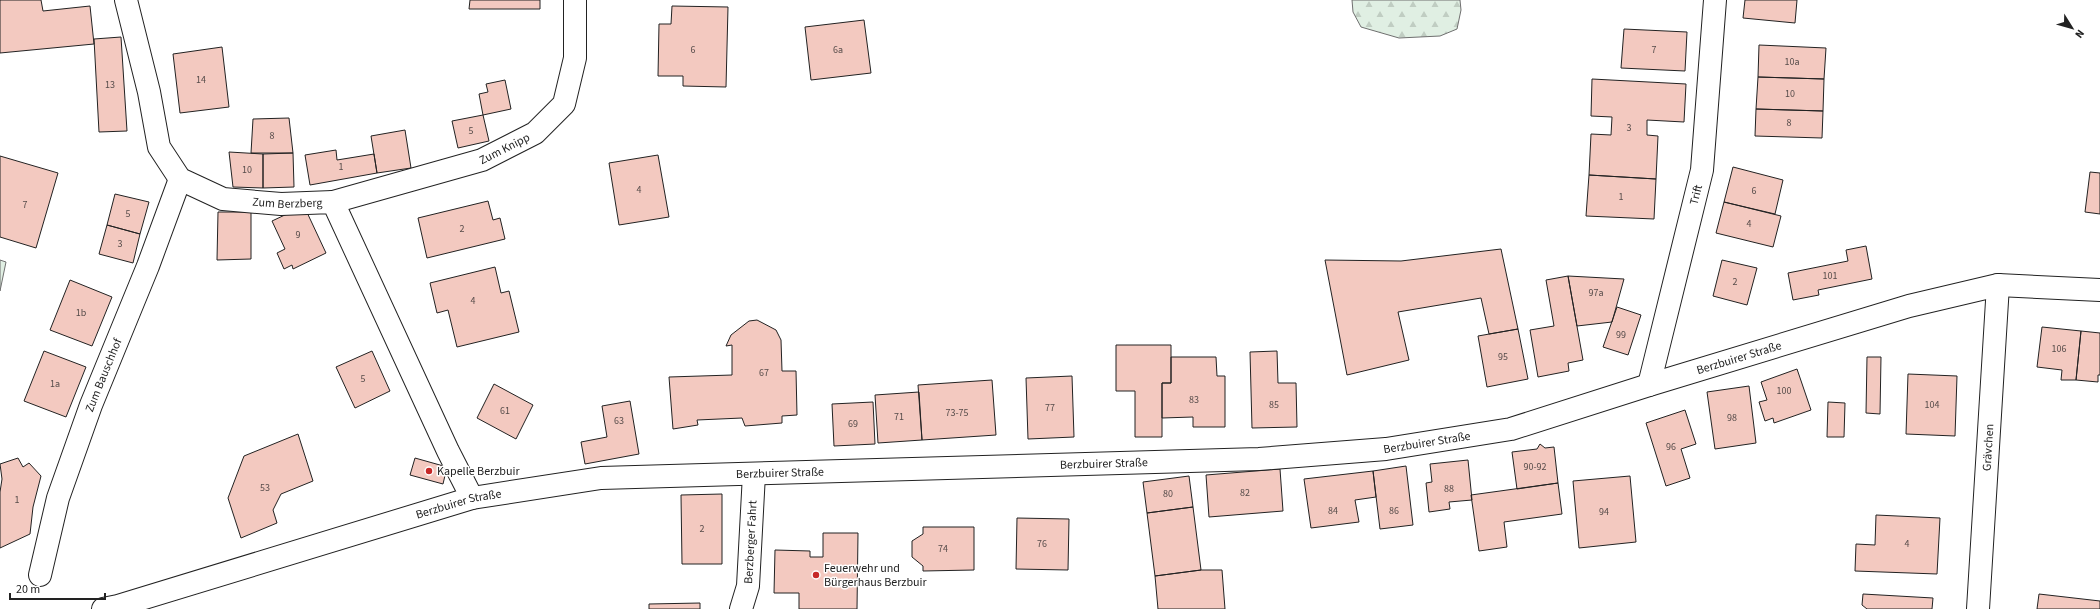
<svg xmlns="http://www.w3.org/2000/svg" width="2100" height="609" viewBox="0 0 2100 609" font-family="'Source Sans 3',sans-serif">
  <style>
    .green { fill: #e0efe3; stroke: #6f6f6f }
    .forest { fill: url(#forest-firs); stroke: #6f6f6f }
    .building { fill: #f3c9c0; stroke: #222 }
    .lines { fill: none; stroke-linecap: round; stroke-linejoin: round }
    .minor-casing { stroke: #222; stroke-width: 24 }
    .minor { stroke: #fff; stroke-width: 22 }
    .poi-dot { fill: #c62828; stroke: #fff; stroke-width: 1.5 }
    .labels { text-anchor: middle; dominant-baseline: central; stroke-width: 3; stroke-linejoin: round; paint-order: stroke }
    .number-label { font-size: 10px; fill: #564c4a }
    .street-label { font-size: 12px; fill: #222; stroke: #fff }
    .poi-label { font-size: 12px; fill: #222; stroke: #fff; text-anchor: start }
  </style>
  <defs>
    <pattern id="forest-firs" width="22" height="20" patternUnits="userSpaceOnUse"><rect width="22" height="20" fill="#e0efe3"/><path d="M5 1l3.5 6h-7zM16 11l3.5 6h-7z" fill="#c0cdc2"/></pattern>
  </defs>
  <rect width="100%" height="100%" fill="#fff"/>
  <!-- green -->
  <path class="green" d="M0,260L6,262L0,291Z"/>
  <!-- forest -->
  <path class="forest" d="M1352,0H1460L1461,10L1457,29L1440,36L1399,38L1361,27L1353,12Z"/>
  <!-- building -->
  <path class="building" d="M0,0H41L43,11L90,6L94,44L0,53Z
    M470,0H540V9H469Z
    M1745,0H1797L1795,23L1743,18Z
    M672,6L728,7L726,87L683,86V76H658L659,24H671Z
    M864,20L871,73L811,80L805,27Z
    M1624,29L1687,32L1685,71L1621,68Z
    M121,37L127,131L99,132L94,39Z
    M1759,45L1826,48L1824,79L1758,77Z
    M222,47L229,107L180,113L173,54Z
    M1758,77L1824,79L1823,111L1756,109Z
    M1592,79L1686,84L1684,122L1647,120V135L1658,136L1656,179L1589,175L1591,134L1611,135L1612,117L1591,116Z
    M505,80L511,109L483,115L479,94L488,92L486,84Z
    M1756,109L1823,111L1822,138L1755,136Z
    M483,115L489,141L458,148L452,121Z
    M289,118L293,153H251L253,119Z
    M405,130L411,168L377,173L371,136Z
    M336,150L337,160L374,154L377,173L310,185L305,155Z
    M229,152L263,154V188L233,187Z
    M293,153L294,187L263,188V154Z
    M658,155L669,217L619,225L609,163Z
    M0,156L58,173L36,248L0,237Z
    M1733,167L1783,180L1775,214L1724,202Z
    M2090,172L2100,173V214L2085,212Z
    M1589,175L1656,179L1654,219L1586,216Z
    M115,194L149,202L140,234L107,225Z
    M488,201L493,220L500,218L505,239L427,258L418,218Z
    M1724,202L1781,216L1773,247L1716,233Z
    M304,206L326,253L293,269L292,265L284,269L277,253L285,249L272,221Z
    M218,212H251V259L217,260Z
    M107,225L140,234L133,263L99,254Z
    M1866,246L1872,279L1818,290L1819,295L1793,300L1788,273L1848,261L1846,250Z
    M1501,249L1518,329L1489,334L1481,298L1398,312L1409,360L1347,375L1325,260L1401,261Z
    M1722,260L1757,268L1747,305L1713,296Z
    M495,267L501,293L509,291L519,332L457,347L448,310L437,313L430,283Z
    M1568,276L1624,279L1612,322L1577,326Z
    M1568,276L1583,360L1568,363L1569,371L1538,377L1530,330L1554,326L1546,280Z
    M70,280L112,297L92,346L50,330Z
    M1617,307L1641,315L1628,355L1603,347Z
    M757,320L776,330L781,340L782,371H796L797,415L782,416V423L745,426L742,418L697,420L698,425L673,429L669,377L732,375V345L726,346L731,335L749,321Z
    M2042,327L2081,331L2076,380H2061L2062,370L2037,367Z
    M1518,329L1528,379L1487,387L1478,336Z
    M2081,331L2100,333V375H2098V382L2076,380Z
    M1116,345H1171V383H1162V437H1135V391H1116Z
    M44,351L86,367L66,417L24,401Z
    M372,351L390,391L355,408L336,367Z
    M1277,351L1278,383H1296L1297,427L1252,428L1250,352Z
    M1171,357H1216L1217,376H1225V427H1193V417L1162,418V383H1171Z
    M1867,357H1881L1880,414L1866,413Z
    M1797,369L1811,410L1774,423L1773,418L1765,421L1759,402L1767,400L1761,382Z
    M1908,374L1957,376L1955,436L1906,434Z
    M1072,376L1074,437L1028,439L1026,378Z
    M992,380L996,435L922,440L918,385Z
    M494,384L533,405L516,439L477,418Z
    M1749,386L1756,443L1715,449L1707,392Z
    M919,392L922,440L878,443L875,395Z
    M630,401L639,454L585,464L581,442L607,437L602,406Z
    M873,402L875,444L834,446L832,404Z
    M1828,402L1845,403L1844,437H1827Z
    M1685,410L1696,444L1681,449L1690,478L1666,486L1646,423Z
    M298,434L313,481L281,494L273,510L277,523L241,538L228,498L244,456Z
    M1540,444L1545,448L1554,447L1558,483L1517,489L1512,452L1537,449Z
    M18,458L23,467L29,463L41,476L33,507L30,534L0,548V492L2,479L0,464Z
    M415,458L447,467L443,484L410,475Z
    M1468,460L1472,500L1449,502L1450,509L1429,512L1426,483L1432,482L1430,464Z
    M1406,466L1413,525L1380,529L1373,471Z
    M1280,469L1283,511L1209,517L1206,475Z
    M1373,471L1376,497L1355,500L1359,522L1311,528L1304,479Z
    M1189,476L1193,507L1147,513L1143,482Z
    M1630,476L1636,542L1579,548L1573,481Z
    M1558,483L1562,514L1504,522L1507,547L1479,551L1471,495Z
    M722,494V564H682L681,495Z
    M1193,507L1201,570L1155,576L1147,513Z
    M1876,515L1940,518L1937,574L1855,571L1856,544L1875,545Z
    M1017,518L1069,519L1068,570L1016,569Z
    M923,527H974V570L923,571V566L912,557V541L923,534Z
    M823,533H858L857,609H799V593H774L775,550L810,551V557H823Z
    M1201,570H1222L1225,609H1158L1155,576Z
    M1863,594L1933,598L1932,609H1867L1862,605Z
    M2039,594L2100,601V609H2037Z
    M700,603V609H649V604Z"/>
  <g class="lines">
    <!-- minor casing -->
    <g class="minor-casing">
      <g id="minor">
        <path id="s1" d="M126,0L149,92L159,147L180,179L223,199L281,204L333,202L448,451L472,498"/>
        <path id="s2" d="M333,202L482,160L535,133L564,104L575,58V0"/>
        <path id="s3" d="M1649,385L1702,170L1715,0"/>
        <path id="s4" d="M40,575L58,498L91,405L148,266L180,179"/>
        <path id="s5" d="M103,609L118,606L472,498L601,478L1259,459L1386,449L1511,429L1649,385L1909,306L1998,285L2100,290"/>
        <path id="s6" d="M741,609L748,586L754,474"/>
        <path id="s7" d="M1978,609L1998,285"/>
      </g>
    </g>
    <!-- minor -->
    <use href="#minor" class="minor"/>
  </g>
  <!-- markers -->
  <g class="poi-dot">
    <circle cx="429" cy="471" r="4"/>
    <circle cx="816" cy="575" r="4"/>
  </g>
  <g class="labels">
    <!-- number labels -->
    <g class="number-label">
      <text x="693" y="50">6</text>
      <text x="838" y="50">6a</text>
      <text x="1654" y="50">7</text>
      <text x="1792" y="62">10a</text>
      <text x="201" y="80">14</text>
      <text x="110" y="85">13</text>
      <text x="1790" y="94">10</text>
      <text x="1789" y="123">8</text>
      <text x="1629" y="128">3</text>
      <text x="471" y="131">5</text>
      <text x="272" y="136">8</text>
      <text x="341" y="167">1</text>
      <text x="247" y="170">10</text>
      <text x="639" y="190">4</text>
      <text x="1754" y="191">6</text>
      <text x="1621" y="197">1</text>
      <text x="25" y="205">7</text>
      <text x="128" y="214">5</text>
      <text x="1749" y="224">4</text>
      <text x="462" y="229">2</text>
      <text x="298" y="235">9</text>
      <text x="120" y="244">3</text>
      <text x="1830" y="276">101</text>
      <text x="1735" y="282">2</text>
      <text x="1596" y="293">97a</text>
      <text x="473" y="301">4</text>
      <text x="81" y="313">1b</text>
      <text x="1621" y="335">99</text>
      <text x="2059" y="349">106</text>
      <text x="1503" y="357">95</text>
      <text x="764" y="373">67</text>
      <text x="363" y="379">5</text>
      <text x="55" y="384">1a</text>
      <text x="1784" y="391">100</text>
      <text x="1194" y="400">83</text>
      <text x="1274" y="405">85</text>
      <text x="1932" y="405">104</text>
      <text x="1050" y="408">77</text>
      <text x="505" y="411">61</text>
      <text x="957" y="413">73-75</text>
      <text x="899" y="417">71</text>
      <text x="1732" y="418">98</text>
      <text x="619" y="421">63</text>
      <text x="853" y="424">69</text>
      <text x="1671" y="447">96</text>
      <text x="1535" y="467">90-92</text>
      <text x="265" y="488">53</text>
      <text x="1449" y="489">88</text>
      <text x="1245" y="493">82</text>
      <text x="1168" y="494">80</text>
      <text x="17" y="500">1</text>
      <text x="1333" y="511">84</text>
      <text x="1394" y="511">86</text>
      <text x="1604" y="512">94</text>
      <text x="702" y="529">2</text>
      <text x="1042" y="544">76</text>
      <text x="1907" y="544">4</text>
      <text x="943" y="549">74</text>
    </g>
    <!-- street labels -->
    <g class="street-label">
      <text stroke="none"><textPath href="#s2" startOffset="180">Zum Knipp</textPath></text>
      <text stroke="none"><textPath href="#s3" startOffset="196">Trift</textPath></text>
      <text stroke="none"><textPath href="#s1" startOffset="301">Zum Berzberg</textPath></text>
      <text stroke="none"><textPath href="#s5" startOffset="1667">Berzbuirer Straße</textPath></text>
      <text stroke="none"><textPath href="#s4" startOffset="210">Zum Bauschhof</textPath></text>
      <text stroke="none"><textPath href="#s5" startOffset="1343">Berzbuirer Straße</textPath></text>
      <text stroke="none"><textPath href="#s7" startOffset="162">Grävchen</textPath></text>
      <text stroke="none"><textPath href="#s5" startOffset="1019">Berzbuirer Straße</textPath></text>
      <text stroke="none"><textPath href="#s5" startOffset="695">Berzbuirer Straße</textPath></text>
      <text stroke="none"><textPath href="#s5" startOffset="371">Berzbuirer Straße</textPath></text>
      <text stroke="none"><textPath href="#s6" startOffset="68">Berzberger Fahrt</textPath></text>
    </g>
    <!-- poi labels -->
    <g class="poi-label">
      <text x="437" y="471">Kapelle Berzbuir</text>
      <text x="824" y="568">Feuerwehr und<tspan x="824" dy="14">Bürgerhaus Berzbuir</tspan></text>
    </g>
  </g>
  <!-- north arrow -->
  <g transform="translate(2072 28) rotate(127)" stroke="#ffffff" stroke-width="3" paint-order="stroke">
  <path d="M0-3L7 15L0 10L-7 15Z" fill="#222222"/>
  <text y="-6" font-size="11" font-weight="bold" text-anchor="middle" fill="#222222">N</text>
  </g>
  <!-- scale -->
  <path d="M10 593v6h95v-6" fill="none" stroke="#222222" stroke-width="2"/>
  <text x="16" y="593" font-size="12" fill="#222222" stroke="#ffffff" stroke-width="3" paint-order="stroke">20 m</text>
</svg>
